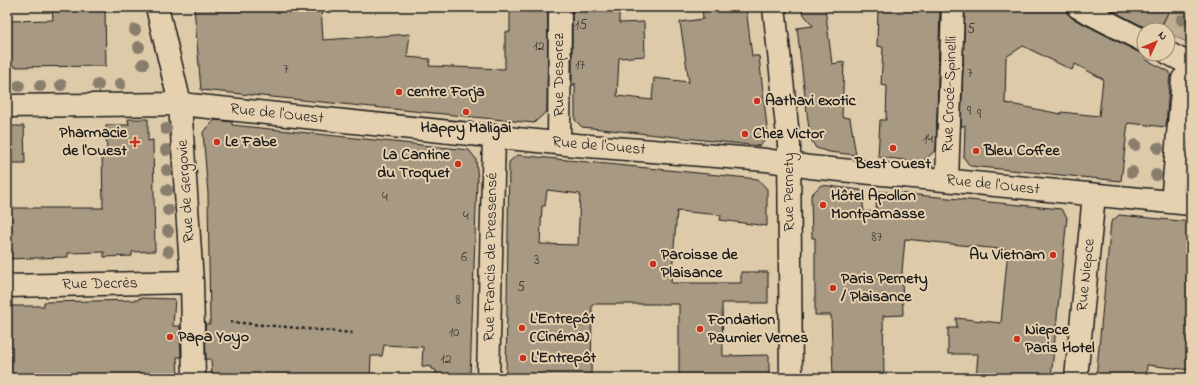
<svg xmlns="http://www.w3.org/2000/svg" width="1198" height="385" viewBox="0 0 1198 385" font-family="'Indie Flower',sans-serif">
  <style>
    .green { fill: #bdad92; stroke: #6c6457 }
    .building { fill: #a79982; stroke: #1c1c1c; fill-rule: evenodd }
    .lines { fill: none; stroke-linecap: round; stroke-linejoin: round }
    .street-casing { stroke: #1c1c1c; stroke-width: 25 }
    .path { stroke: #1c1c1c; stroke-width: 2.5; stroke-dasharray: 3 3; stroke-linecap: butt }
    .street { stroke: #e5d1af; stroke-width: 22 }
    .tree { fill: #897e6c }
    .poi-dot { fill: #c8321e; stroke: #e5d1af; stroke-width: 1.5 }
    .labels { text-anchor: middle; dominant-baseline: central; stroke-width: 4; stroke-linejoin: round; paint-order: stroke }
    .number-label { font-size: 14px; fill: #3f3b36 }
    .street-label { font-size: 16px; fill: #1c1c1c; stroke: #e5d1af }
    .poi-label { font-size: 16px; font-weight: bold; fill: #1c1c1c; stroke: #e5d1af; text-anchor: start }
  </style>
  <rect width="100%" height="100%" fill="#ddcaa9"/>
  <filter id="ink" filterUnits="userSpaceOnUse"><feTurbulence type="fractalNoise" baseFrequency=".025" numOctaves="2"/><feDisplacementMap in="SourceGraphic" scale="8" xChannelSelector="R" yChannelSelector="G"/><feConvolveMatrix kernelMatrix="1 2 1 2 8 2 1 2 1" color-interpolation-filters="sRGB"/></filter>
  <g filter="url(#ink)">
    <!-- green -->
    <path class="green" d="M1171,7H1191V44L1168,33V30L1160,29Z"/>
    <!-- building -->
    <path class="building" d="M52,7H105L106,66L7,67V21L53,20Z
      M194,7H321L323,40L410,34L407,57L430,59L429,66L505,69V32H510V7H548L547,111L534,123L201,90Z
      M572,7H619V23L644,22L645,56L619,58L617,96L652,100L654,78L689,82L680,22L703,19L702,7H746L752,56H759L768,136L760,146L582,127L575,120V83L572,87Z
      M798,7H825L832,64L844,62L842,117L850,118L856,155L829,152L816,148L810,138L797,28L813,26Z
      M878,7H940L936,150L922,162L878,157L880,120H886L887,86L881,85L883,47L877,46Z
      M965,7H1066L1067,13L1072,18L1138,52L1147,54L1145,59L1170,72L1166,127L1128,123L1121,181L970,166L964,158L965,125L961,127ZM1023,46L1072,70L1075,64L1103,79L1099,116L1061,112V114L1005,103L1006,57Z
      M1105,7H1171L1159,30H1150Z
      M128,119H148V141L153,140L155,251L132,252V256L104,257V252L68,253V257L7,259V208H103L102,153L107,152L106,125H129Z
      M215,120L232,122V125L469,150L476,159L478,181H477L470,378H436V370L432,369V367L422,366L423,347L384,345L382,356H371L370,378H212L211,359H206L205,324H210L208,194L203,132Z
      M7,126H24L25,163H7Z
      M517,155L758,179L767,189V226L720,220L721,215L677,211L671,283H741V272H768V303H722L723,356L769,355V378H679V304H592L591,378H506L509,162ZM547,190L580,194L578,245L540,244L542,206H545Z
      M821,185L861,190L864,212L876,211L877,191L1061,209L1067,217L1051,378H976L978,354H948V328H957L956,318L1001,323L1008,250L905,239L902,271L903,315L883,316L884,378H833L831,315H815V238H812L811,195Z
      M1119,215L1191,222V370L1147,365L1146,378H1096L1111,222Z
      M139,298L175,299L173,326H180L181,357H177L178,378H7V306H44V302L138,300Z"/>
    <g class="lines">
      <!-- street casing -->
      <g class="street-casing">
        <path id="street" d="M157,7L180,104L192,282L194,378
          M774,7L789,145L791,378
          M1078,7L1144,41
          M1168,53L1191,65
          M7,106L180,104L576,145L766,160L810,167L1191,204
          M559,143L560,7
          M947,180L953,7
          M1172,202L1183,79
          M7,286L192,282
          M488,378L494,136
          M1076,378L1094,195"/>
      </g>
      <!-- path -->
      <path class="path" d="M230,322L353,333"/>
      <!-- street -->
      <use href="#street" class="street"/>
    </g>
    <!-- trees -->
    <g class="tree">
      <circle cx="1182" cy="20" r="6"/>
      <circle cx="135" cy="30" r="6"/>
      <circle cx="139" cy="47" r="6"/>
      <circle cx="143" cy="64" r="6"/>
      <circle cx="120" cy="84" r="6"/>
      <circle cx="61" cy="85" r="6"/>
      <circle cx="98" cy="85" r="6"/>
      <circle cx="19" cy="86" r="6"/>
      <circle cx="40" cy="86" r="6"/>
      <circle cx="166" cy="129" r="6"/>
      <circle cx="1135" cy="145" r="6"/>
      <circle cx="1158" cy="148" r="6"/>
      <circle cx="166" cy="150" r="6"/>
      <circle cx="167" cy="170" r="6"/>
      <circle cx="1132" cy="172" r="6"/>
      <circle cx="1156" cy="175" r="6"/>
      <circle cx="167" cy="190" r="6"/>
      <circle cx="168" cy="210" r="6"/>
      <circle cx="168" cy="231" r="6"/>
      <circle cx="168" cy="251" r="6"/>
    </g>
  </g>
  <!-- markers -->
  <g class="poi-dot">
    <circle cx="399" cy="92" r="4"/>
    <circle cx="757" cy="101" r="4"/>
    <circle cx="466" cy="112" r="4"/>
    <circle cx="745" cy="134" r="4"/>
    <path d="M133 136h4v4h4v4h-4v4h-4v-4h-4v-4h4z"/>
    <circle cx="217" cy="142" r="4"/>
    <circle cx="893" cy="148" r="4"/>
    <circle cx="976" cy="151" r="4"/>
    <circle cx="458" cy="164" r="4"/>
    <circle cx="823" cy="205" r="4"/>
    <circle cx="1053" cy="255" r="4"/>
    <circle cx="653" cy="264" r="4"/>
    <circle cx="833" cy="288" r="4"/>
    <circle cx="522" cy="328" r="4"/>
    <circle cx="700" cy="329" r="4"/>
    <circle cx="170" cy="337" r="4"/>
    <circle cx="1017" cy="339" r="4"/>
    <circle cx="523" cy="358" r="4"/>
  </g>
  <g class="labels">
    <!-- number labels -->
    <g class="number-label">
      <text x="581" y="25">15</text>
      <text x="971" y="29">5</text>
      <text x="539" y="46">12</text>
      <text x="580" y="65">17</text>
      <text x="286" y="69">7</text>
      <text x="970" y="73">7</text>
      <text x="969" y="111">9</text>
      <text x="979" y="114">9</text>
      <text x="928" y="139">14</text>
      <text x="385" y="197">4</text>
      <text x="466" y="216">4</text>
      <text x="877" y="237">87</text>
      <text x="464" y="257">6</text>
      <text x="537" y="260">3</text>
      <text x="521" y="287">5</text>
      <text x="458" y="300">8</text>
      <text x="454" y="332">10</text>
      <text x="446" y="359">12</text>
    </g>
    <!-- street labels -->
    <g class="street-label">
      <text transform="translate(559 75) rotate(-90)">Rue Desprez</text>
      <text transform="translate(950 94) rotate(-88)">Rue Crocé-Spinelli</text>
      <text transform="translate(277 114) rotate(6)">Rue de l'Ouest</text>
      <text transform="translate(599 146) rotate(5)">Rue de l'Ouest</text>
      <text transform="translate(993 185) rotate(6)">Rue de l'Ouest</text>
      <text transform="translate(186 191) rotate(-94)">Rue de Gergovie</text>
      <text transform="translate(789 192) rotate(-90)">Rue Pernety</text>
      <text transform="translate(491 257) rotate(-89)">Rue Francis de Pressensé</text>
      <text transform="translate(1086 275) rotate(-84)">Rue Niepce</text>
      <text transform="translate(100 284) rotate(-1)">Rue Decrès</text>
    </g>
    <!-- poi labels -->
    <g class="poi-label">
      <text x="407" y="92">centre Forja</text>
      <text x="765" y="101">Aathavi exotic</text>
      <text x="466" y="128" text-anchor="middle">Happy Maligai</text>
      <text x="127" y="133" text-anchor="end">Pharmacie<tspan x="127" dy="18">de l'Ouest</tspan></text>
      <text x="753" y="134">Chez Victor</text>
      <text x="225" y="142">Le Fabe</text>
      <text x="984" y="151">Bleu Coffee</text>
      <text x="450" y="155" text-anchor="end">La Cantine<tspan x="450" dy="18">du Troquet</tspan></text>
      <text x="893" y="164" text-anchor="middle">Best Ouest</text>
      <text x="831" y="196">Hôtel Apollon<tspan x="831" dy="18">Montparnasse</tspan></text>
      <text x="661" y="255">Paroisse de<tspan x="661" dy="18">Plaisance</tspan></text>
      <text x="1045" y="255" text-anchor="end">Au Vietnam</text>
      <text x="841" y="279">Paris Pernety<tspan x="841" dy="18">/ Plaisance</tspan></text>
      <text x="530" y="319">L'Entrepôt<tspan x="530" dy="18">(Cinéma)</tspan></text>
      <text x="708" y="320">Fondation<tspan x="708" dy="18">Paumier Vernes</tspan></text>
      <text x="1025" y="330">Niepce<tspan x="1025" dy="18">Paris Hotel</tspan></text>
      <text x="178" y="337">Papa Yoyo</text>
      <text x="531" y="358">L'Entrepôt</text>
    </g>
  </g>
  <!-- margin -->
  <rect width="1198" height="385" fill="none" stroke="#e5d1af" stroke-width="24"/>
  <rect x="12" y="12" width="1174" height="361" fill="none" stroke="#1c1c1c" stroke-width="1.5" filter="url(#ink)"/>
  <!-- north arrow -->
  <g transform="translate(1156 42) rotate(46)"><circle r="19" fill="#e5d1af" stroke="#958974"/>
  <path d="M0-3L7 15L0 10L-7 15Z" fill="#c8321e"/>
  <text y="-6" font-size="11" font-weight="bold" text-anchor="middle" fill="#1c1c1c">N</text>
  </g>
</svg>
